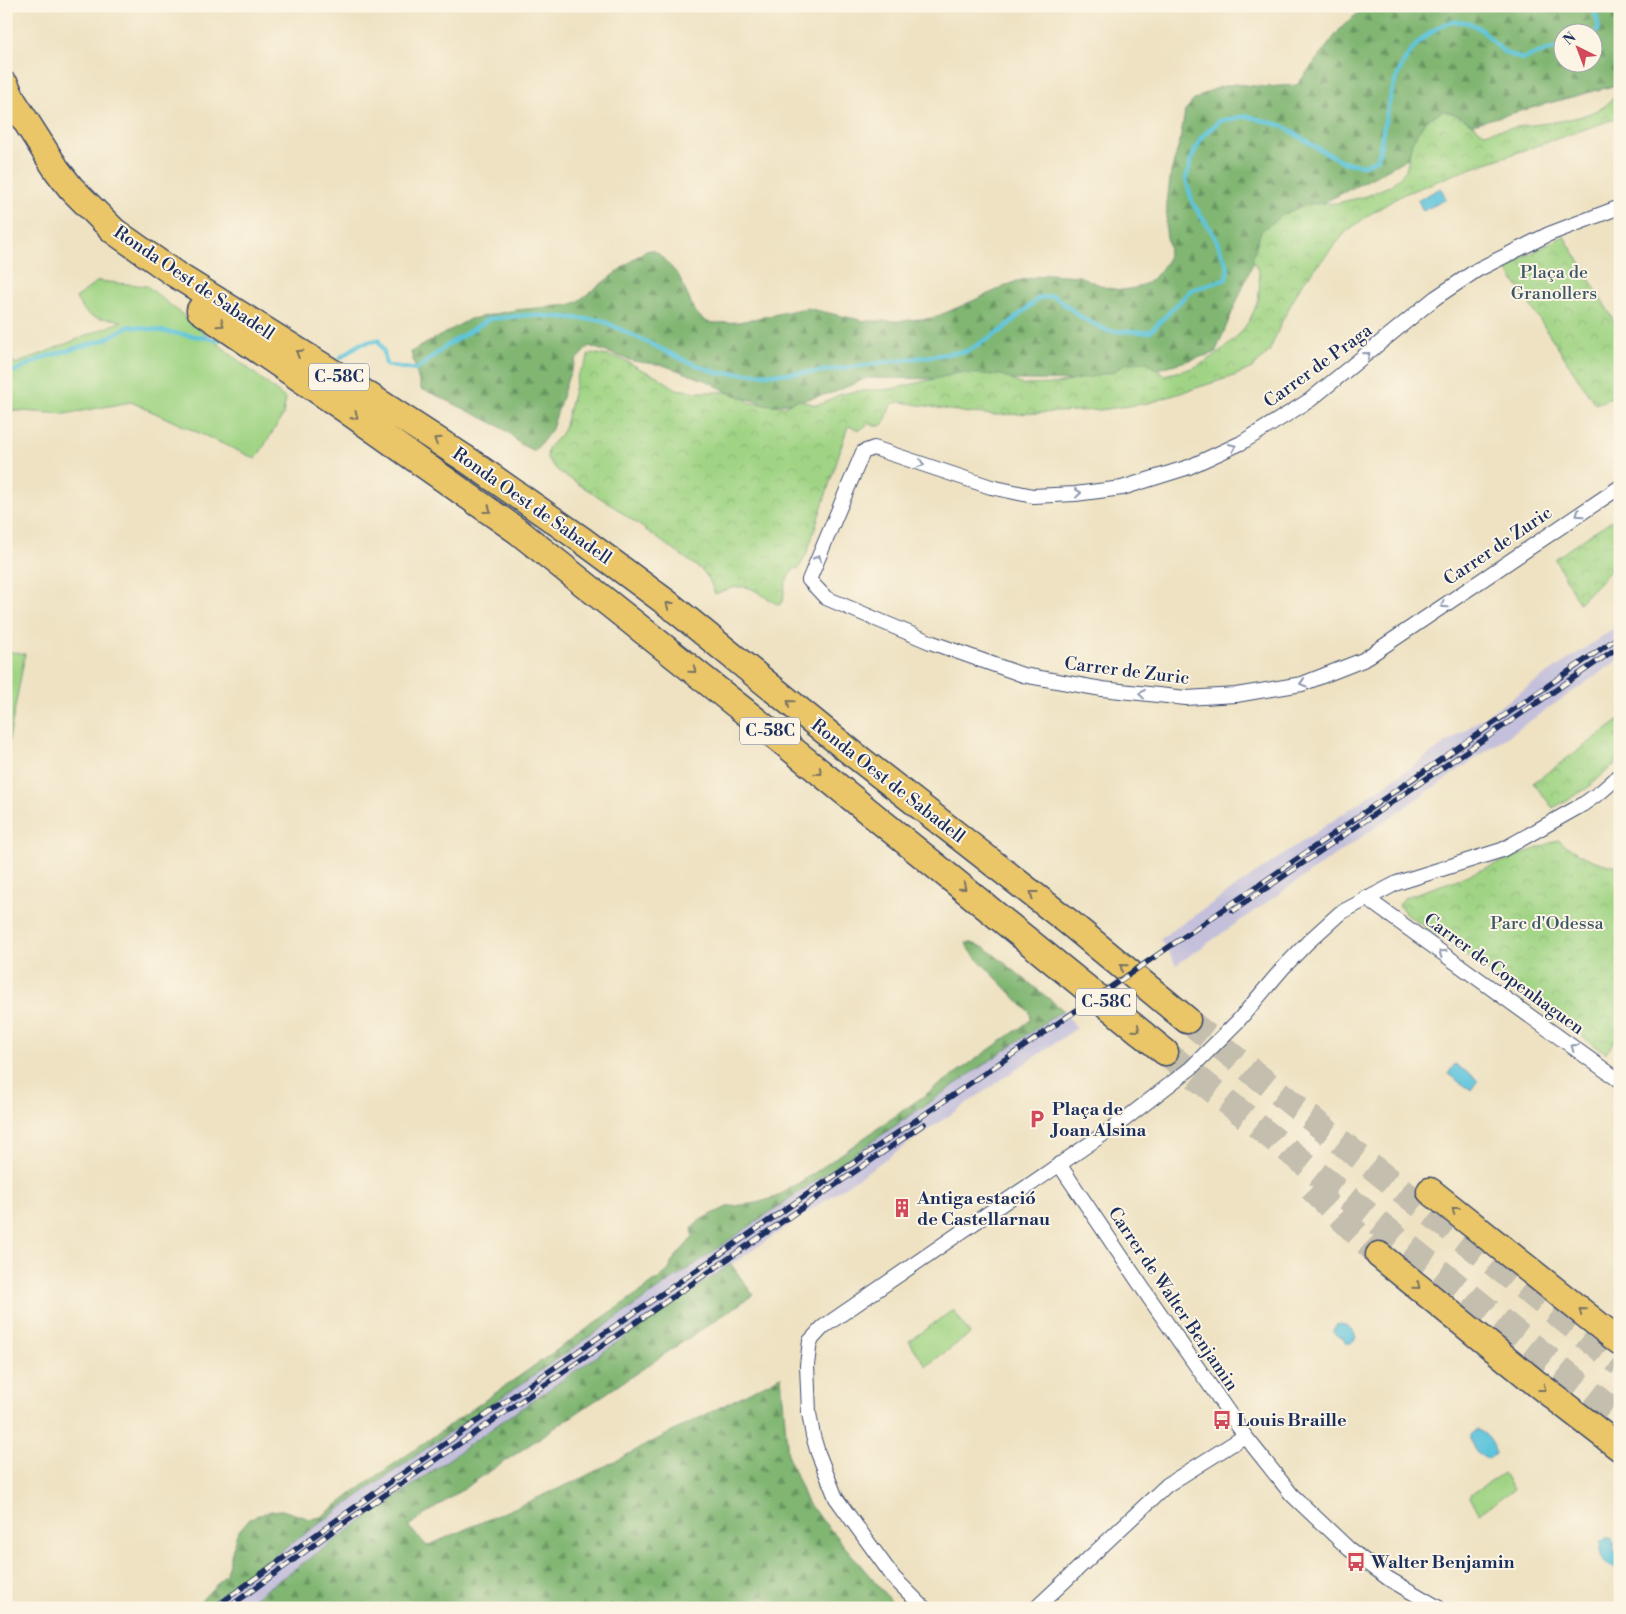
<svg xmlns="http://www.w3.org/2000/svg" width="1626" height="1614" viewBox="0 0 1626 1614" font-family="'Libre Bodoni',serif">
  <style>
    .railway { fill: #c4c0db }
    .green { fill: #a0d484; stroke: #5e8271 }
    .forest { fill: url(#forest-firs); stroke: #4e7268; fill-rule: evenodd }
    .park { fill: url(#park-crowns); stroke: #5e8271 }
    .water { fill: #5ec5dc; stroke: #3c7a9d }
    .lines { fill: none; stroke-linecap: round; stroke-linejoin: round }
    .stream { stroke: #5ec5dc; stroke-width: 4.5 }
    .motorway-tunnel { stroke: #c4beae; stroke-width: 26; stroke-dasharray: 26 13; stroke-linecap: butt }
    .minor-casing { stroke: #3b4a6d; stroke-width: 16 }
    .motorway-casing { stroke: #3b4a6d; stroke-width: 29 }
    .minor { stroke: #fff; stroke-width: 14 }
    .motorway { stroke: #ebc669; stroke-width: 26 }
    .rail-casing { stroke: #1b2f5e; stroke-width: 5.5 }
    .rail { stroke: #fcf5e5; stroke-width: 4; stroke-dasharray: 11; stroke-linecap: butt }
    .oneway { stroke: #797363 }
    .oneway2 { stroke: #8d97ae }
    .labels { text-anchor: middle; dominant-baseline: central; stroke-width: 4; stroke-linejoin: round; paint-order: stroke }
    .shield { fill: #fcf5e5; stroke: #5e6a86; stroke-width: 1 }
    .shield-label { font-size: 16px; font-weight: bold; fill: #1b2f5e }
    .park-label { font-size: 18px; fill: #3c5868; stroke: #fcf5e5 }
    .street-label { font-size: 18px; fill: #1b2f5e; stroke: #fcf5e5 }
    .poi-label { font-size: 18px; font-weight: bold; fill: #1b2f5e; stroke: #fcf5e5; text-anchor: start }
  </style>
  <defs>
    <pattern id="forest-firs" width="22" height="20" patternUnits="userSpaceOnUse" patternTransform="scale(1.25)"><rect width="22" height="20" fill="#80b672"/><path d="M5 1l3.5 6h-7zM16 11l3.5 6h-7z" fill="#689461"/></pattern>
    <pattern id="park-crowns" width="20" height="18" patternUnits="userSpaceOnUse" patternTransform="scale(1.25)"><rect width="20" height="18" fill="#a0d484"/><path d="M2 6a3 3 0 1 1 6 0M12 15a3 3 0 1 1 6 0" fill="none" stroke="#89b674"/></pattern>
  </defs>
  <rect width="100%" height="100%" fill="#fcf5e5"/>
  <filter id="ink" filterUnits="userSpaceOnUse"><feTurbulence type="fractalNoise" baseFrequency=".02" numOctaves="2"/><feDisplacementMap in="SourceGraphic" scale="10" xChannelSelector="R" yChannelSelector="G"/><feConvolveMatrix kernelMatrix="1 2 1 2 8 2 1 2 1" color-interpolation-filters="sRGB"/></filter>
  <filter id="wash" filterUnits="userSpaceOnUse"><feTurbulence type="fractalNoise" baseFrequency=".0096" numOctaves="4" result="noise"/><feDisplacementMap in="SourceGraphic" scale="20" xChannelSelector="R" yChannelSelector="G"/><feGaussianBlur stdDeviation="1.12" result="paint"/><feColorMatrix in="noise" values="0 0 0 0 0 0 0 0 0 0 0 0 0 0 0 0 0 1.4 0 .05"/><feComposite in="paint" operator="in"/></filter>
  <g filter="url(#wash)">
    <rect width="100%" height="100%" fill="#eee2c2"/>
    <!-- railway -->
    <path class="railway" d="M1620,624V659L1176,965L1160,939Z
      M1063,1010L1077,1028L497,1425L240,1608H203L310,1529L418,1453L505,1395Z"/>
    <!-- green -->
    <path class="green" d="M98,281L147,286L286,399L283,415L256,459L131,402L65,414L6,410V353L16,364L122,321C99,315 90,325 76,298Z
      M6,651L25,654L6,756Z
      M953,1310L970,1334L926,1366L909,1341Z
      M1503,1473L1514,1489L1480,1513L1469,1496Z"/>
    <!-- forest -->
    <path class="forest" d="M1366,6H1619L1620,84L1465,126L1370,179L1266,232L1215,353L1114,381L867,378L835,392L816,397L787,403L769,405L736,396L707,381L663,365L633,361L589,346L576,360L568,378L552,429L543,441L534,451L520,444L509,433L497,425L436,395L421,389L411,352L470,319L516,310L569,305L577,302L638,256L645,251L652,250L658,253L679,276L694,310L700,317L707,322L715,323L739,322L806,308L865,321H899L933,318L959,307L1017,281L1049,274L1079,276L1107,288L1122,290L1135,288L1147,283L1158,274L1167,261L1169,247L1166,232L1167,202L1171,172L1180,141L1185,111L1193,101L1207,92L1220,87L1235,84L1265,87L1297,85L1341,28ZM1564,32H1594V62H1564Z
      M966,943H972L987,949L1063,1010L505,1395C402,1464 302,1535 203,1608H191L200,1602L226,1574L237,1533L250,1518L271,1511L282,1510L310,1519L321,1517L364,1485L661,1277L669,1270L672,1261L693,1237L692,1228L700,1220L727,1207L757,1203L776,1197L813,1174L1027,1023L1031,1019L1030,1013L975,956L968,948Z
      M731,1264L753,1295L408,1526L427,1546L576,1481L781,1376L788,1456L806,1501L897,1608H240L497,1425Z"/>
    <!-- park -->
    <path class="park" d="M1619,92L1620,117L1458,173L1404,194L1370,214L1346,232L1301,285L1282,321L1269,352L1254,367L1234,376L1149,403L1100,410L996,415L969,413L901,402L891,404L885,422L880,426L868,424L860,430L848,426L807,553L799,568L793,569C783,584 785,586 783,602L779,605C748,588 750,580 715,594L709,579L703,571L607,502L558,471L547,458L548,448L561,434L565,425L578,374L587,361L588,356L592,353L618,358L630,363L642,370L657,376L676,389L697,392H726L744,398L750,403L785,406L791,402L799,400L816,405L823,403L841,394L858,391L892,389L959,373L1002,375L1022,385L1057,384L1113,372L1127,363L1146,362L1164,375C1176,372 1191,370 1201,364C1233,347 1264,315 1259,276C1259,270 1254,264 1252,259L1261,231L1284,214L1307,204L1337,203L1367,196L1391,185L1406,170L1412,142L1425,121L1442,111C1461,114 1469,122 1484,133C1523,123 1566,126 1602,108C1608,104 1614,97 1619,92Z
      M1564,236L1620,331V395L1595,404L1505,267Z
      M1620,515V565L1613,568L1579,603L1555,559L1587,536Z
      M1620,720V760L1586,789L1553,808L1533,783Z
      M1558,840C1577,854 1596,864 1620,867V1034L1606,1053L1406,914L1399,905L1405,897L1450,882Z"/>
    <!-- water -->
    <path class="water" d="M1441,188L1446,199L1423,211L1418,200Z
      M1455,1064L1478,1080L1471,1090L1448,1074Z
      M1340,1324C1348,1325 1354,1330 1356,1338L1351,1343H1345L1343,1337L1337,1336L1333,1331L1336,1325Z
      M1478,1430C1487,1434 1495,1444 1495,1454L1489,1459C1478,1457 1470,1445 1471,1435L1474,1431Z
      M1607,1538H1611L1614,1542V1552L1620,1555V1564L1615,1568C1602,1566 1598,1553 1601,1542Z"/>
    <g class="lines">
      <!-- stream -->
      <path class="stream" d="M1594,34L1599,29L1594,6
        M340,358L360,344L378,340L384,352L386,365L416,370L446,346L489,319L529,315L601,320L686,361L718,373L775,374L816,372L968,351L1002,330L1039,298L1054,296L1082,318L1108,331L1150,332L1191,290L1226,279L1228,267L1214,235L1193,204L1186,179L1191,160L1201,138L1219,121L1247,116L1283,126L1319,149L1346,163L1365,165L1378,158C1387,114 1391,57 1433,31C1442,24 1453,20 1465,22C1482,25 1492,42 1504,52C1509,55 1517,57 1522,59L1548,50L1564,48
        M6,375L45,357L104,340L129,326L220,340"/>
    </g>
  </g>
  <g filter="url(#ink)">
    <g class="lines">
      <!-- motorway-tunnel -->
      <path class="motorway-tunnel" d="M1187,1020L1620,1364
        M1165,1052L1620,1416
        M1311,1188L1379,1255"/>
      <!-- minor casing -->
      <g class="minor-casing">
        <path id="minor" d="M1620,207L1549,234L1477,270L1435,298L1310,400L1241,443L1189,467L1122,488L1075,494L1033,496L991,487L874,448L863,452L809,580L826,598L930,642L1023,675L1102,689L1186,698L1236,695L1302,684L1363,660L1620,487
          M1366,898L1620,1081
          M1059,1164L1150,1299L1245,1436L1292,1495L1349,1549L1389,1579L1439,1608
          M924,1608L894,1578L836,1498L818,1453L813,1436L809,1413L807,1365L810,1341L823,1327L1124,1120L1191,1068L1238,1021L1282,969L1308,942L1340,913L1397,883L1502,850L1582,805L1602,791L1620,775
          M1036,1608L1167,1485L1245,1436"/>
      </g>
      <!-- motorway casing -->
      <g class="motorway-casing">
        <path id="motorway" d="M6,86L13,101L57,170L71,188L114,231L175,274L343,379L469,461L582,540L671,606L852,753L1071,924L1187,1020
          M200,310L342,407L519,532L773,734L1165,1052
          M1430,1191L1620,1342
          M1379,1255L1536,1383L1620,1448"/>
      </g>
      <!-- minor -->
      <use href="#minor" class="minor"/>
      <!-- motorway -->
      <use href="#motorway" class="motorway"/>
      <!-- rail casing -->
      <g class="rail-casing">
        <path id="rail" d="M1233,911L1620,646
          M214,1608C462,1428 716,1257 969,1084C1187,936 1402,785 1620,636
          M228,1608L334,1530L924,1124"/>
      </g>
      <!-- rail -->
      <use href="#rail" class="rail"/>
    </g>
    <!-- one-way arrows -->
    <defs><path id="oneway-chevron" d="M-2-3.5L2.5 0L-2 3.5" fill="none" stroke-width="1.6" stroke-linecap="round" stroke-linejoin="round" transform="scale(1.25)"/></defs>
    <g class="oneway">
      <use href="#oneway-chevron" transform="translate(221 324) rotate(35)"/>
      <use href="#oneway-chevron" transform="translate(299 353) rotate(-148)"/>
      <use href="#oneway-chevron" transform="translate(355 416) rotate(35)"/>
      <use href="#oneway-chevron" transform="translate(437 440) rotate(-147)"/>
      <use href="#oneway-chevron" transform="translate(488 510) rotate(36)"/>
      <use href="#oneway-chevron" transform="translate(669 605) rotate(-143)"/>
      <use href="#oneway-chevron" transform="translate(693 670) rotate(39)"/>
      <use href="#oneway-chevron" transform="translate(790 703) rotate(-141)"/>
      <use href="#oneway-chevron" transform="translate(819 772) rotate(39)"/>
      <use href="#oneway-chevron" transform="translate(963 887) rotate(39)"/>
      <use href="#oneway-chevron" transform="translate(1033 894) rotate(-142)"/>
      <use href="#oneway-chevron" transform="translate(1123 967) rotate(-140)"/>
      <use href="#oneway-chevron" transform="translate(1137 1029) rotate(39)"/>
      <use href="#oneway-chevron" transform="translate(1455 1210) rotate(-142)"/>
      <use href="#oneway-chevron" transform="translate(1417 1286) rotate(39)"/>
      <use href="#oneway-chevron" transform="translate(1582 1311) rotate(-141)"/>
      <use href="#oneway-chevron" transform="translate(1543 1388) rotate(38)"/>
    </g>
    <g class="oneway2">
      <use href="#oneway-chevron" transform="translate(1367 355) rotate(-39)"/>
      <use href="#oneway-chevron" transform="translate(1233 447) rotate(-25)"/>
      <use href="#oneway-chevron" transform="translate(921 464) rotate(18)"/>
      <use href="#oneway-chevron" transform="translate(1078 493) rotate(-6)"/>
      <use href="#oneway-chevron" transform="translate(1579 514) rotate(146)"/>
      <use href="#oneway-chevron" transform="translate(818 558) rotate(-67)"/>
      <use href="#oneway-chevron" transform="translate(1444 605) rotate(146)"/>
      <use href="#oneway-chevron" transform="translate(1303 683) rotate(164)"/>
      <use href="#oneway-chevron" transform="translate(1142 694) rotate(-174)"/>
      <use href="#oneway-chevron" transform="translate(1442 953) rotate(-144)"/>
      <use href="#oneway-chevron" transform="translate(1574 1047) rotate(-144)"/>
    </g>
  </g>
  <!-- icons -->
  <defs>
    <g id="parking-bare" transform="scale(1.5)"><path d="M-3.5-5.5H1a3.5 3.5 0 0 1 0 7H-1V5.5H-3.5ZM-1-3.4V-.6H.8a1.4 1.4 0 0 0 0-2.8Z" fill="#d1495b" stroke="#fcf5e5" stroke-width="2.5" paint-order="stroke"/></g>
    <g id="building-bare" transform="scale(1.5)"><path d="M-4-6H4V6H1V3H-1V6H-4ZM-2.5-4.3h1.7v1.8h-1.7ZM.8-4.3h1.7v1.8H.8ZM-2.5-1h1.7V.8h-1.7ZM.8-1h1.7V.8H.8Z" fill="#d1495b" stroke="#fcf5e5" stroke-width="2.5" paint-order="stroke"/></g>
    <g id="bus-bare" transform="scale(1.5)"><path d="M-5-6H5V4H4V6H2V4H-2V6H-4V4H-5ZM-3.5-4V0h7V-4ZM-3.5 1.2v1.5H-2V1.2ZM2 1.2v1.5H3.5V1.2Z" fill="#d1495b" stroke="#fcf5e5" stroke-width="2.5" paint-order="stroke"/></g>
  </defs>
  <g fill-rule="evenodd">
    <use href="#parking-bare" x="1037" y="1119"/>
    <use href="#building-bare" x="902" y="1208"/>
    <use href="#bus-bare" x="1222" y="1420"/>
    <use href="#bus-bare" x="1356" y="1562"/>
  </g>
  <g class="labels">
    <!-- shield labels -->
    <g class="shield">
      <rect x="309" y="363.5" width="60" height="27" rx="4"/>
      <rect x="740" y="717.5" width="60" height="27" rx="4"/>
      <rect x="1076" y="988.5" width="60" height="27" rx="4"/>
    </g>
    <g class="shield-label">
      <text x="339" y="377">C-58C</text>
      <text x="770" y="731">C-58C</text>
      <text x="1106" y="1002">C-58C</text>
    </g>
    <!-- park labels -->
    <g class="park-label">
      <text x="1554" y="272">Plaça de<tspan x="1554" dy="21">Granollers</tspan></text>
      <text x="1547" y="923">Parc d'Odessa</text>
    </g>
    <!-- street labels -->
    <g class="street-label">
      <text transform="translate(194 283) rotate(34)">Ronda Oest de Sabadell</text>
      <text transform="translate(1318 366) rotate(-36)">Carrer de Praga</text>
      <text transform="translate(532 506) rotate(35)">Ronda Oest de Sabadell</text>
      <text transform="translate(1498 546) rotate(-34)">Carrer de Zuric</text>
      <text transform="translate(1127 671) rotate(7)">Carrer de Zuric</text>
      <text transform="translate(888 781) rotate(38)">Ronda Oest de Sabadell</text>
      <text transform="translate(1504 974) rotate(36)">Carrer de Copenhaguen</text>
      <text transform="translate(1173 1299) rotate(56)">Carrer de Walter Benjamin</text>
    </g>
    <!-- poi labels -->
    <g class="poi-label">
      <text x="1052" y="1109">Plaça de<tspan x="1052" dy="21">Joan Alsina</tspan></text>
      <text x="917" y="1198">Antiga estació<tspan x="917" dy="21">de Castellarnau</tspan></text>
      <text x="1237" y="1420">Louis Braille</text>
      <text x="1371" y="1562">Walter Benjamin</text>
    </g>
  </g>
  <!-- margin -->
  <rect width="1626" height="1614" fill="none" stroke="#fcf5e5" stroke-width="25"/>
  <!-- north arrow -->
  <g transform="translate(1578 48) rotate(318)"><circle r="24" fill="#fcf5e5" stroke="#a2a6af"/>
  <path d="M0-4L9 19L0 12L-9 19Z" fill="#d1495b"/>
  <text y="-8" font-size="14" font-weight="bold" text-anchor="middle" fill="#1b2f5e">N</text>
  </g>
</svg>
